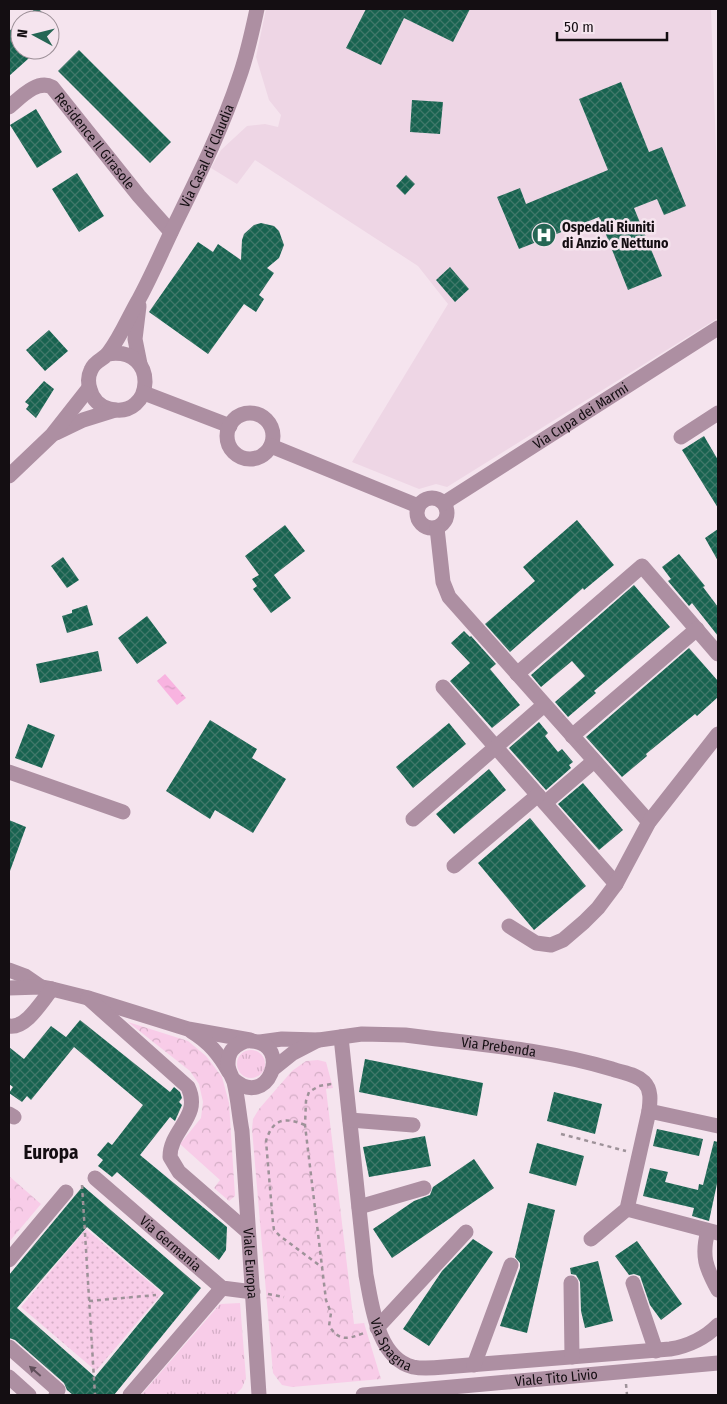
<svg xmlns="http://www.w3.org/2000/svg" width="727" height="1404" viewBox="0 0 727 1404" font-family="'Fira Sans Condensed',sans-serif">
  <style>
    .built { fill: #eed6e5 }
    .grass { fill: url(#grass-tufts) }
    .park { fill: url(#park-crowns) }
    .garden { fill: url(#garden-dots) }
    .water { fill: url(#water-ripples) }
    .building { fill: url(#building-cross-hatch); fill-rule: evenodd }
    .lines { fill: none; stroke-linecap: round; stroke-linejoin: round }
    .path { stroke: #9e9299; stroke-width: 2.5; stroke-dasharray: 4 4; stroke-linecap: butt }
    .minor { stroke: #ad8fa2; stroke-width: 15 }
    .oneway { fill: #604e5a }
    .labels { text-anchor: middle; dominant-baseline: central; stroke-width: 5; stroke-linejoin: round; paint-order: stroke }
    .street-label { font-size: 14px; fill: #140e12; stroke: #f5e4ee }
    .poi-label { font-size: 14px; font-weight: bold; fill: #140e12; stroke: #f5e4ee; text-anchor: start }
    .district-label { font-size: 19px; font-weight: bold; fill: #140e12; stroke: #f5e4ee }
  </style>
  <defs>
    <pattern id="grass-tufts" width="24" height="20" patternUnits="userSpaceOnUse" patternTransform="scale(1.25)"><rect width="24" height="20" fill="#f8cce8"/><path d="M3 7l-1-3M5 7V3M7 7l1-3M15 17l-1-3M17 17v-4M19 17l1-3" fill="none" stroke="#d4aec6"/></pattern>
    <pattern id="park-crowns" width="20" height="18" patternUnits="userSpaceOnUse" patternTransform="scale(1.25)"><rect width="20" height="18" fill="#f8cce8"/><path d="M2 6a3 3 0 1 1 6 0M12 15a3 3 0 1 1 6 0" fill="none" stroke="#d4aec6"/></pattern>
    <pattern id="garden-dots" width="8" height="8" patternUnits="userSpaceOnUse" patternTransform="scale(1.25)"><rect width="8" height="8" fill="#f8cce8"/><path d="M2 2h.1M6 6h.1" fill="none" stroke="#d4aec6" stroke-width="1.8" stroke-linecap="round"/></pattern>
    <pattern id="water-ripples" width="26" height="14" patternUnits="userSpaceOnUse" patternTransform="scale(1.25)"><rect width="26" height="14" fill="#f8b3e0"/><path d="M2 4q2-2 4 0t4 0M15 11q2-2 4 0t4 0" fill="none" stroke="#d499bf"/></pattern>
    <pattern id="building-cross-hatch" width="8" height="8" patternUnits="userSpaceOnUse" patternTransform="scale(1.25)"><rect width="8" height="8" fill="#186350"/><path d="M0 0l8 8M0 8l8-8" fill="none" stroke="#40786a"/></pattern>
  </defs>
  <rect width="100%" height="100%" fill="#f5e4ee"/>
  <!-- built -->
  <path class="built" d="M266,9H711L718,205V318L447,487L436,484L419,489L352,462L448,304L418,266L255,160L237,184L211,168L221,150L247,126L265,124L278,127L281,115L269,100L256,57Z"/>
  <!-- grass -->
  <path class="grass" d="M237 1064a14 14 0 1 1 28 0a14 14 0 1 1-28 0Z
    M240,1303L246,1378L242,1388L235,1395H141L220,1304Z"/>
  <!-- park -->
  <path class="park" d="M128,1022L188,1041L206,1056L222,1077L229,1103L235,1196L229,1201L214,1188L220,1180L180,1144L201,1118L203,1102L199,1084L190,1071Z
    M318,1060L326,1062L333,1088L326,1089L354,1324L364,1323L381,1379L292,1387L282,1385L273,1373L252,1129L253,1119L259,1109L292,1071L306,1061Z
    M9,1176L41,1204L9,1242Z"/>
  <!-- garden -->
  <path class="garden" d="M86,1229L162,1293L96,1371L21,1307Z"/>
  <!-- water -->
  <path class="water" d="M165,674L186,698L177,705L157,681Z"/>
  <!-- building -->
  <path class="building" d="M35,9H39L49,20H22Z
    M366,9H470L453,42L404,18L381,65L346,48Z
    M20,22V50H38L9,76V31Z
    M79,50L171,142L150,163L58,71Z
    M621,82L649,152L662,147L686,206L664,215L657,199L634,208L662,276L628,290L599,217L519,249L497,197L520,188L526,204L608,170L579,99Z
    M412,100L443,102L440,134L410,132Z
    M36,109L62,152L37,168L10,125Z
    M77,173L104,216L79,232L52,189Z
    M406,175L415,184L405,195L396,186Z
    M261,223L274,226L279,231L284,245L279,258L267,268L274,273L259,295L264,299L256,312L244,304L208,354L149,312L198,242L213,252L218,244L241,260L242,240L244,234L254,225Z
    M450,267L469,289L455,302L436,280Z
    M49,330L68,351L45,371L26,350Z
    M44,381L54,389L36,418L26,409L29,405L25,402Z
    M704,436L718,460V508L682,450Z
    M577,520L614,565L584,590L583,588L510,652L485,624L535,581L523,567Z
    M285,525L305,551L274,575L291,598L271,613L253,589L257,586L252,579L259,575L245,556Z
    M718,529V561L705,538Z
    M679,554L705,586L703,587L718,607V636L692,603L689,606L668,581L671,579L662,567Z
    M63,557L79,580L67,588L51,566Z
    M634,585L670,627L594,691L596,693L568,717L555,702L585,676L572,661L541,687L531,675Z
    M87,605L93,625L67,633L62,616L72,613V610Z
    M147,616L167,643L137,664L118,638Z
    M464,631L470,637L471,636L496,664L490,669L520,705L492,728L450,681L470,663L451,643Z
    M689,648L718,681V697L697,716L695,714L646,754L647,756L622,777L586,737Z
    M98,651L102,671L40,683L36,664Z
    M210,720L257,749L252,758L286,779L253,833L215,810L210,819L166,791Z
    M539,722L548,733L545,736L558,752L562,749L573,762L569,765L571,768L546,790L509,748Z
    M449,723L466,744L413,788L396,767Z
    M28,724L55,735L42,768L15,758Z
    M489,769L506,790L454,834L436,814Z
    M583,783L623,830L599,850L558,804Z
    M530,818L586,886L534,930L478,863Z
    M9,820L26,827L10,871H9Z
    M80,1020L170,1092L174,1087L180,1092L182,1098L179,1102L182,1105L175,1121L170,1117L140,1155L227,1227L226,1250L219,1260L117,1172L112,1177L98,1166L103,1160L97,1155L108,1142L112,1145L143,1105L74,1047L31,1100L27,1096L22,1102L9,1093L13,1087L9,1084V1047L24,1059L51,1026L66,1037Z
    M365,1059L483,1083L477,1116L359,1092Z
    M554,1092L602,1104L595,1134L547,1121Z
    M657,1129L703,1139L699,1156L653,1146Z
    M425,1136L431,1166L369,1177L363,1147Z
    M714,1141L718,1142V1179L709,1221L692,1216L694,1208L643,1196L650,1168L668,1172L665,1182L698,1190L699,1184L703,1185Z
    M537,1143L584,1156L576,1186L529,1173Z
    M474,1159L494,1188L392,1258L373,1229L414,1201L430,1195L433,1187Z
    M83,1186L201,1288L114,1395H73L67,1390L64,1383L15,1340L9,1338V1275ZM87,1227L164,1293L95,1377L17,1308Z
    M528,1203L555,1210L527,1333L500,1326L520,1268V1263L515,1257Z
    M473,1239L493,1252L429,1346L403,1329L442,1271Z
    M637,1241L682,1304L661,1320L650,1305L640,1276L634,1274L629,1275L615,1256Z
    M598,1261L613,1321L585,1328L581,1311L580,1282L576,1275L571,1274L570,1268Z"/>
  <g class="lines">
    <!-- path -->
    <path class="path" d="M331,1084L319,1086L309,1092L306,1101L305,1125L326,1300L331,1313L329,1326C340,1342 348,1339 364,1333
      M305,1125C285,1117 273,1118 266,1141L273,1223L274,1230L280,1236L323,1268
      M561,1134L626,1151
      M82,1185L95,1395
      M268,1294L284,1297
      M89,1301L156,1295
      M626,1384L627,1395"/>
    <!-- minor -->
    <g class="minor">
      <path id="s1" d="M9,107C20,98 37,79 52,87L139,196L171,232"/>
      <path d="M139,306L135,339L140,364"/>
      <path id="s2" d="M108,354C160,346 154,420 110,409C100,407 92,399 90,389C88,383 88,376 91,370C95,360 104,360 109,352C121,336 129,316 139,299C152,275 163,249 175,224C198,177 222,129 239,78C247,56 252,32 257,9"/>
      <path d="M144,393L230,426"/>
      <circle cx="250" cy="436" r="23"/>
      <path d="M56,433L83,420L115,410"/>
      <path d="M681,437L718,413"/>
      <path d="M271,446L418,506"/>
      <path d="M9,476L52,435L89,388"/>
      <circle cx="432" cy="513" r="15"/>
      <path id="s3" d="M444,503L718,328"/>
      <path d="M437,528L443,582L449,597L649,822"/>
      <path d="M517,674L642,566L718,654"/>
      <path d="M443,687L616,884"/>
      <path d="M572,736L697,629"/>
      <path d="M9,772L123,812"/>
      <path d="M545,803L594,761"/>
      <path d="M413,819L544,705"/>
      <path d="M454,866L538,795"/>
      <path d="M509,926L536,943L551,945L563,940L584,922L598,908L616,884L649,822L718,734"/>
      <path d="M9,970L25,976L41,987"/>
      <path d="M9,988L41,987L52,989L88,998L188,1029L250,1040"/>
      <path d="M88,998L188,1087C202,1117 170,1129 170,1157L179,1172L248,1232"/>
      <path d="M9,1026C26,1029 42,1001 52,989"/>
      <path d="M191,1031C209,1042 219,1054 229,1072"/>
      <path id="s4" d="M341,1037L366,1275C372,1305 377,1358 413,1367C423,1369 434,1368 444,1367L670,1349C689,1346 704,1339 718,1325"/>
      <path id="s5" d="M260,1042L282,1039L319,1040L362,1034L405,1035C475,1044 545,1049 612,1069C623,1073 636,1074 644,1082C652,1090 650,1102 649,1111"/>
      <path d="M273,1069L293,1053L318,1040"/>
      <path id="s6" d="M233,1079C268,1111 293,1044 252,1041C245,1040 237,1044 232,1050C229,1054 228,1059 228,1064C228,1071 232,1076 234,1082C238,1098 239,1115 242,1131L259,1395"/>
      <path d="M9,1114L14,1117"/>
      <path d="M350,1120L413,1125"/>
      <path id="s7" d="M95,1178L222,1288L253,1292"/>
      <path d="M359,1207L424,1188"/>
      <path d="M627,1209L718,1233"/>
      <path d="M708,1231C701,1256 706,1268 718,1290"/>
      <path d="M591,1239L627,1209L649,1111L718,1126"/>
      <path d="M9,1260L66,1192"/>
      <path d="M571,1283L572,1357"/>
      <path d="M633,1283L656,1351"/>
      <path d="M377,1328L466,1232"/>
      <path d="M9,1347L58,1390L56,1395"/>
      <path d="M474,1365L511,1265"/>
      <path d="M9,1377L29,1395"/>
      <path d="M130,1395L222,1288"/>
      <path id="s8" d="M363,1395L718,1363"/>
    </g>
  </g>
  <!-- one-way arrows -->
  <defs><path id="oneway-solid" d="M-6-.8H1V-3.2L6.5 0L1 3.2V.8H-6Z" transform="scale(1.25)"/></defs>
  <use class="oneway" href="#oneway-solid" transform="translate(35 1371) rotate(-139)"/>
  <!-- icons -->
  <defs>
    <g id="hospital-disc" transform="scale(1.25)"><circle r="9.5" fill="#256654" stroke="#f5e4ee"/><path d="M-5-5h3v3.5h4V-5h3V5h-3V1.5h-4V5h-3Z" fill="#fff"/></g>
  </defs>
  <g fill-rule="evenodd">
    <use href="#hospital-disc" x="544" y="235"/>
  </g>
  <g class="labels">
    <!-- street labels -->
    <g class="street-label">
      <text stroke="none"><textPath href="#s1" startOffset="119">Residence Il Girasole</textPath></text>
      <text stroke="none"><textPath href="#s2" startOffset="400">Via Casal di Claudia</textPath></text>
      <text stroke="none"><textPath href="#s3" startOffset="162">Via Cupa dei Marmi</textPath></text>
      <text stroke="none"><textPath href="#s5" startOffset="240">Via Prebenda</textPath></text>
      <text stroke="none"><textPath href="#s7" startOffset="100">Via Germania</textPath></text>
      <text stroke="none"><textPath href="#s6" startOffset="330">Viale Europa</textPath></text>
      <text stroke="none"><textPath href="#s4" startOffset="315">Via Spagna</textPath></text>
      <text stroke="none"><textPath href="#s8" startOffset="194">Viale Tito Livio</textPath></text>
    </g>
    <!-- poi labels -->
    <g class="poi-label">
      <text x="562" y="227">Ospedali Riuniti<tspan x="562" dy="16">di Anzio e Nettuno</tspan></text>
    </g>
    <!-- district labels -->
    <g class="district-label">
      <text x="51" y="1152">Europa</text>
    </g>
  </g>
  <!-- border -->
  <rect width="727" height="1404" fill="none" stroke="#140e12" stroke-width="20"/>
  <!-- north arrow -->
  <g transform="translate(35 35) rotate(277)"><circle r="24" fill="#f5e4ee" stroke="#9b8e96"/>
  <path d="M0-4L9 19L0 12L-9 19Z" fill="#256654"/>
  <text y="-8" font-size="14" font-weight="bold" text-anchor="middle" fill="#140e12">N</text>
  </g>
  <!-- scale -->
  <path d="M557 32v8h110v-8" fill="none" stroke="#140e12" stroke-width="2.5"/>
  <text x="564" y="32" font-size="15" fill="#140e12" stroke="#f5e4ee" stroke-width="4" paint-order="stroke">50 m</text>
</svg>
